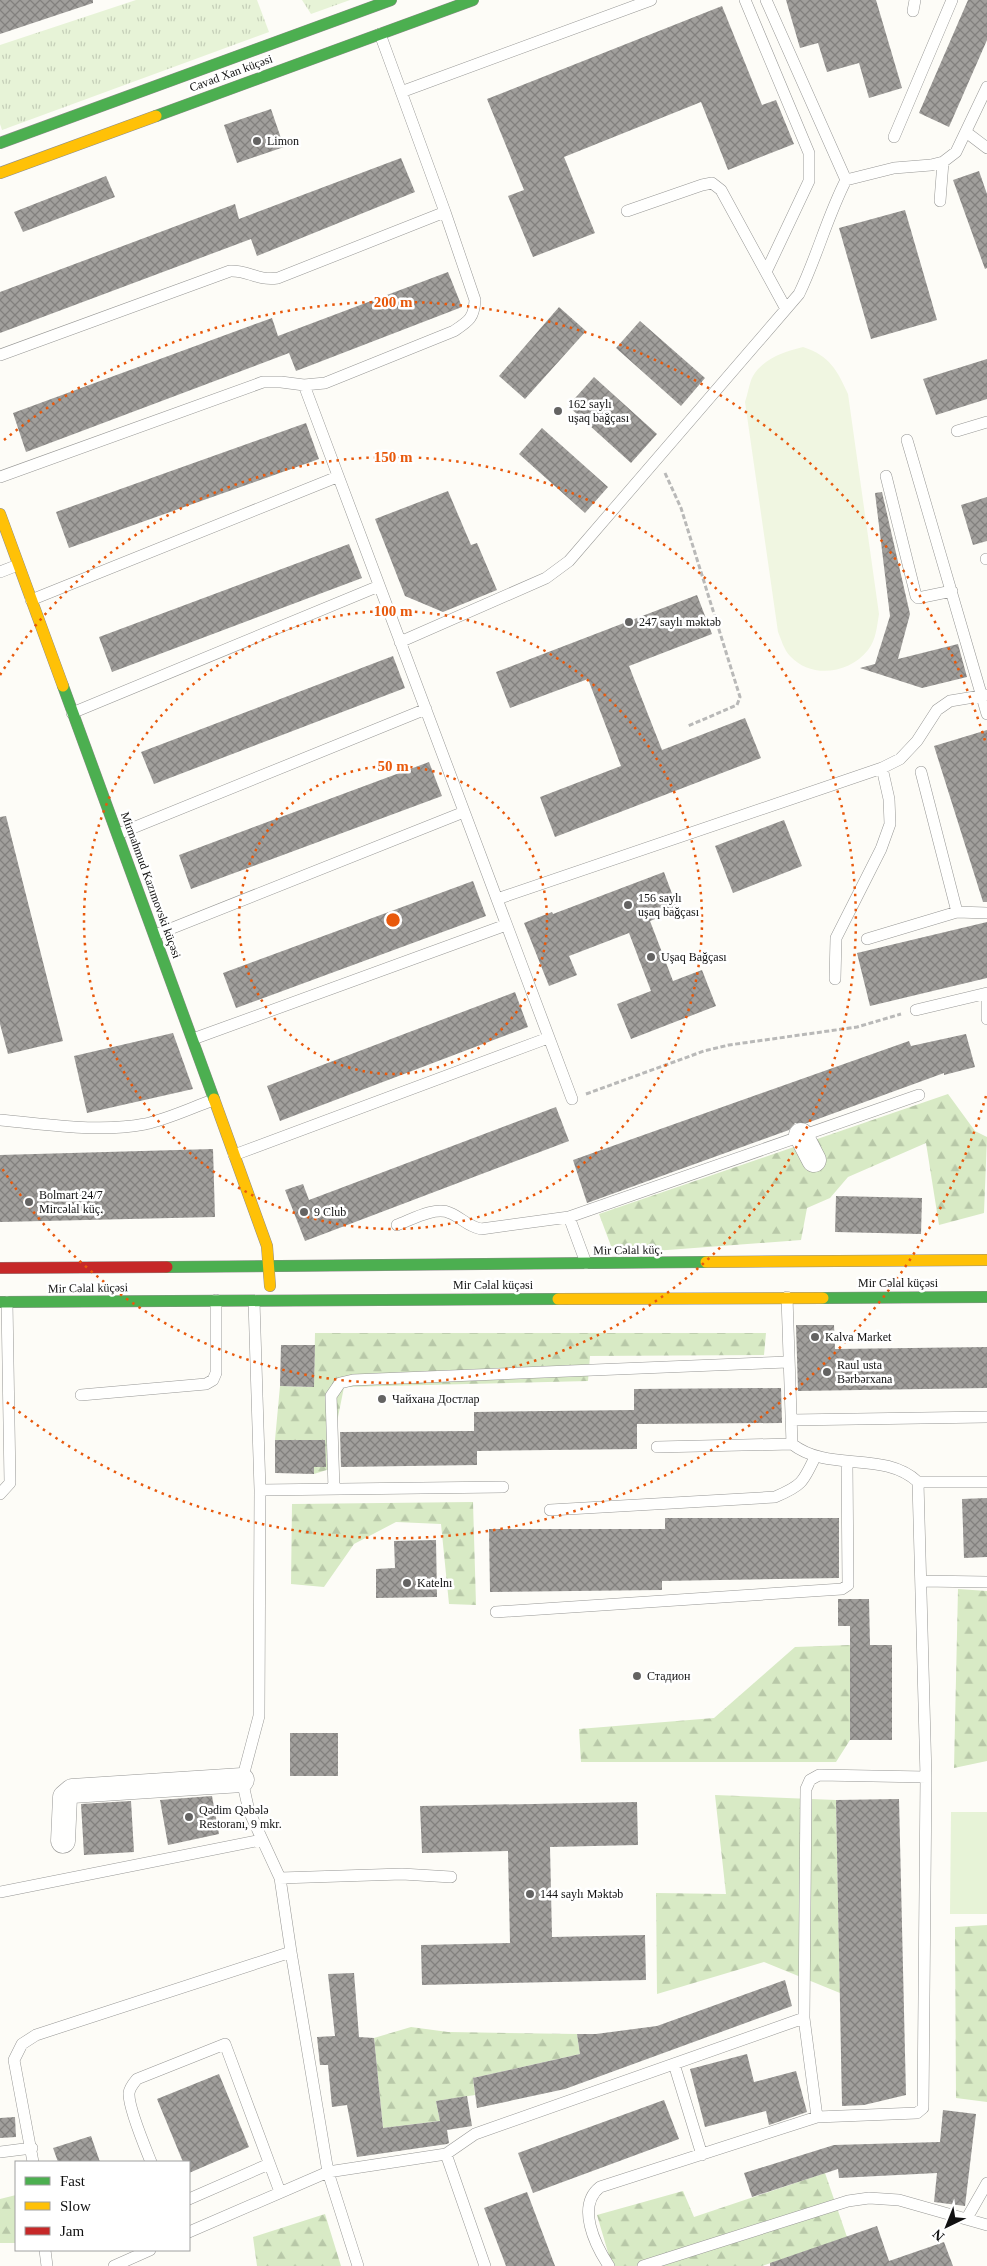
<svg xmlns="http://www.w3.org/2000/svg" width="987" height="2266" viewBox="0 0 987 2266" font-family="'Times New Roman',serif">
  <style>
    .grass { fill: #e7f3d7 }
    .forest { fill: url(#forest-firs) }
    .park { fill: url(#park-tufts) }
    .pitch { fill: #f0f6e1 }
    .building { fill: url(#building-cross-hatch) }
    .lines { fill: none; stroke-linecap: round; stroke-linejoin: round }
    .lane-casing { stroke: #979795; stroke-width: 12 }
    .street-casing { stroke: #979795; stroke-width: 25 }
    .fast-casing { stroke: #8e8d8b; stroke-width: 12 }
    .slow-casing { stroke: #8e8d8b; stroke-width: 12 }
    .jam-casing { stroke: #8e8d8b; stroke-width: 12 }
    .path { stroke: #b9b9b8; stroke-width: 3; stroke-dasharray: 5 2.5; stroke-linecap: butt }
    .lane { stroke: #fffffe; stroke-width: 11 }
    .street { stroke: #fffffe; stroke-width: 24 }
    .fast { stroke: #4caf50; stroke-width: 11 }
    .slow { stroke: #ffc107; stroke-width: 11 }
    .jam { stroke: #c62828; stroke-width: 11 }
    .ring { fill: none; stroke: #e8590c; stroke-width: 2.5; stroke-dasharray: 2.5 5 }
    .poi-dot { fill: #646362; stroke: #fff; stroke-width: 2 }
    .labels { text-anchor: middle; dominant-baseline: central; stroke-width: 5; stroke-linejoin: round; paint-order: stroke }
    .street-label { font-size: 12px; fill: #111; stroke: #fff }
    .poi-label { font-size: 12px; fill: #111; stroke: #fff; text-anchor: start }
    .centre { fill: #e8590c; stroke: #fff; stroke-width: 2.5 }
    .ring-label { font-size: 15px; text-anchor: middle; font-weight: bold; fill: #e8590c; stroke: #fff; stroke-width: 5; stroke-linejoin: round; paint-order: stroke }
  </style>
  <defs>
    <pattern id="forest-firs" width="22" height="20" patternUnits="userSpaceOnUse" patternTransform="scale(1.25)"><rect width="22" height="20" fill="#d8eac5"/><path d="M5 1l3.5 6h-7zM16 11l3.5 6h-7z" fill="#b8c8a8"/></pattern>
    <pattern id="park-tufts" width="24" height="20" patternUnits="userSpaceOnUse" patternTransform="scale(1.25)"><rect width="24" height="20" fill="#e7f3d7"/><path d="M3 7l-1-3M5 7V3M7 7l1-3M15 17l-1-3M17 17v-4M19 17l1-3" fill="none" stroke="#c5cfb8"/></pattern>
    <pattern id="building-cross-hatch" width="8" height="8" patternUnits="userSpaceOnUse" patternTransform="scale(1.25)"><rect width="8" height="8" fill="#a19f9c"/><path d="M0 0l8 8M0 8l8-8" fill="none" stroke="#82807e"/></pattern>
  </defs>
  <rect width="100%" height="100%" fill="#fdfcf7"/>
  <!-- grass -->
  <path class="grass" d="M951,1812H987V1914H950Z"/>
  <!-- forest -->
  <path class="forest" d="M948,1094L975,1131L987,1137L984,1213L939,1225L926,1143L848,1177L830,1198L807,1208L801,1240L614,1254L599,1214Z
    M315,1333H766L764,1355L590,1356L588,1381L344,1387L335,1432L336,1467L314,1474V1440H275L280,1386L314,1387Z
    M473,1502L476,1605L449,1604L441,1524L396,1522L354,1544L324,1587L291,1584L292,1504Z
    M958,1589L987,1591V1761L954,1768Z
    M850,1645V1740L836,1762H581L579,1729L714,1718L795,1647Z
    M715,1795L836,1800L840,1993L764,1962L657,1994L656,1893L726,1894Z
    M987,1925V2102L956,2098L955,1927Z
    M411,2027L448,2032L577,2034L580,2054L473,2078L475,2095L436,2101L440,2121L383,2128L374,2038Z
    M825,2173L847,2237L762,2266H612L597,2215L683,2191L694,2217Z
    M16,2195V2243H0V2199Z
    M325,2214L341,2266H257L253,2237Z"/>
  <!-- park -->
  <path class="park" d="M136,0H257L269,32L2,130L0,124V45Z
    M302,0H350L311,14Z"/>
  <!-- pitch -->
  <path class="pitch" d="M803,347C830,356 837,370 848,394L879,614C877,626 876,640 868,650C849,674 811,679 790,656C784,650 781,639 778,632L745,402C748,394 749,383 753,376C764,358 784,352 803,347Z"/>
  <!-- building -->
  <path class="building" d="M0,0H93V3L0,34Z
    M786,0H876L902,88L869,98L859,63L827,72L818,43L800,48Z
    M968,0H987V40L949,127L919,113Z
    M722,6L762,105L776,100L794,144L728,170L701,102L564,157L595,233L533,257L508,196L524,190L487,99Z
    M271,109L284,147L237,163L224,125Z
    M401,158L415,192L257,256L251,239L0,333V292L235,204L239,219Z
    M979,171L987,194V268L985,269L953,180Z
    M106,176L115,197L23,232L14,212Z
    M905,210L937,320L871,339L839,228Z
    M448,272L462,307L296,371L289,353L26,452L13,413L272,318L278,336Z
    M559,307L586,331L525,399L499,376Z
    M640,321L705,378L681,406L616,348Z
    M987,359V399L936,415L923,379Z
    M594,377L657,434L631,463L568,406Z
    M306,423L319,459L69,548L56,512Z
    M542,428L608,487L585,513L519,454Z
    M448,491L471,545L477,543L497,590L443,612L405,596L375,519Z
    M882,492L910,614L898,659L958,644L967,677L922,688L860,668L875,664L890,616L875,493Z
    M987,497V541L973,545L961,505Z
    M349,544L362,578L112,672L99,637Z
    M697,595L712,634L629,666L662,750L745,718L761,758L555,837L540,797L621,766L588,679L510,708L496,672Z
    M393,656L405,688L154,784L141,752Z
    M987,730V902H983L934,746Z
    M429,762L442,796L191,889L179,855Z
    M6,816L63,1041L8,1054L0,1024V817Z
    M784,820L802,866L733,893L715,846Z
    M664,872L678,910L650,921L673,981L702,970L716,1006L631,1039L617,1004L651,991L629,933L569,956L577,975L549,986L524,923L552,912L553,914Z
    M473,881L486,916L236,1008L223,973Z
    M987,922V978L870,1006L857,953Z
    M515,992L528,1027L280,1121L267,1086Z
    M173,1033L193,1089L87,1113L74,1056Z
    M966,1034L975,1067L944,1075V1073L807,1123H795L789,1130L587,1203L573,1160L909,1041L911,1046Z
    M556,1107L569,1141L305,1241L285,1190L303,1184L309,1200Z
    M213,1149L215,1217L0,1222V1155Z
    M836,1196L922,1198L921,1234L835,1232Z
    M796,1325H834L835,1349L987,1347V1388L798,1391Z
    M281,1345H315L314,1387L280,1386Z
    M781,1388L782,1423L637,1424V1449L477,1451V1465L341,1467L340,1432L474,1431V1412L634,1410V1389Z
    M275,1440H325L326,1467H314V1474L275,1473Z
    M987,1498V1557L964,1558L962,1499Z
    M665,1518H839V1578L662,1581V1590L490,1592L489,1529H665Z
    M436,1540L437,1597L376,1598V1569L395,1568L394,1541Z
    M838,1599H869L870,1645H892V1740H850V1626H838Z
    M290,1733H338V1776H290Z
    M212,1796L219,1834L168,1845L160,1800Z
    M899,1799L906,2095L864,2105L842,2106L836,1800Z
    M131,1801L134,1852L84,1855L81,1804Z
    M637,1802L638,1845L550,1847L552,1937L645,1935L646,1980L422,1985L421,1945L510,1943L508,1851L422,1853L420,1806Z
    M354,1973L359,2037L374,2038L383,2128L440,2121L436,2101L467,2096L472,2126L447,2130L449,2143L447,2144L357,2157L347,2105L332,2107L328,2065H320L317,2037L335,2036L328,1974Z
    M785,1980L792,2006L565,2089L477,2108L473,2078L580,2054L577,2034H596L657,2026Z
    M747,2054L754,2082L796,2071L807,2112L769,2125L766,2111L705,2127L690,2069Z
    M219,2074L249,2147L189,2173V2162H183L157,2099Z
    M664,2100L679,2139L533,2193L518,2153Z
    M943,2110L976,2114L965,2206L934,2202L937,2173L839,2178L838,2169L752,2197L744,2173L834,2145L940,2142Z
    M15,2117L16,2137L0,2138V2118Z
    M91,2136L100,2162H58L53,2148Z
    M527,2192L555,2266H506L484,2208Z
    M877,2226L889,2261L944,2242L953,2266H770V2263Z"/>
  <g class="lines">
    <!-- lane casing -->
    <g class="lane-casing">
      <path id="lane" d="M745,0L809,153V181L766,272
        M766,0L846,180
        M913,11L915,0
        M401,92L651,0
        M966,132L987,148
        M894,137L952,0
        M940,201L943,162
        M627,211L702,185L712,183L721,190L786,309
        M445,212L475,300C474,318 469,321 454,331L325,383L304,385L572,1099
        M0,355L230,271C249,270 256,281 278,278L445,212L380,34
        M957,431L987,422
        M907,440L987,714
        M886,476L916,596L918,598L952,591
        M0,477L263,382H281L304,385
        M986,559H987
        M0,572L18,565
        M31,600L337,477
        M400,642L546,578L569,561L799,294C817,257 827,217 846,180L894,168L931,165L943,162L956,152L987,87
        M72,713L379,586
        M921,772L957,912
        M118,834L426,709
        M497,899L882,768L900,759L917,741L937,710L950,701L987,695
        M155,935L464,812
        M867,939L957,912L987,913
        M835,979L836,938L881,849L890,824L889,799L882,768
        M987,993V1019
        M916,1010L987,993
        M193,1039L506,925
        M0,1120C47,1124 98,1133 145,1124C168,1119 191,1108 213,1100
        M234,1155L548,1038
        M569,1217L586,1263
        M397,1225C411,1220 435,1206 450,1213C462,1218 467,1226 481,1229L569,1217L919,1095
        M787,1297L792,1444C829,1473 884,1450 918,1482H987
        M254,1301L260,1490L259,1716L242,1780L249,1811L280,1878L291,1952L328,2172L358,2266
        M81,1395L206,1384L213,1380L216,1373V1300
        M791,1420L987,1417
        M657,1447L792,1444
        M334,1489L331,1396L340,1383L353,1380L788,1362
        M260,1490L503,1487
        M0,1494L10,1483L7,1302
        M550,1510L775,1497C801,1486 803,1483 815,1457
        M921,1581L987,1582
        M496,1612L842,1589L848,1585L847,1462
        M280,1878L402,1874L451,1877
        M0,1892L261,1840
        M674,2064L702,2155
        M817,2117L804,2018L806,1789L810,1780L819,1775L926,1777
        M0,2152L32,2148
        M446,2154L485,2266
        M33,2162L14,2060L22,2044L36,2035L291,1952
        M151,2162C145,2147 128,2107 129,2093C130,2087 133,2084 137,2079L225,2044L280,2192
        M189,2199L269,2164
        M967,2218L987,2183
        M189,2232L328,2172L446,2154L475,2134L804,2018
        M45,2250L47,2266
        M114,2266L150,2250
        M609,2266C595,2245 576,2206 600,2187L817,2117L917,2113L923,2108L926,1777L918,1482
        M643,2266L848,2201L869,2198L899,2200L987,2225"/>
    </g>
    <!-- street casing -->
    <g class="street-casing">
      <path id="street" d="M801,1135L814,1160
        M63,1841L65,1797L72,1791L242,1780"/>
    </g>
    <!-- fast casing -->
    <g class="fast-casing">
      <path id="fast" d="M156,116L473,0
        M0,143L391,0
        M63,686L214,1099
        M167,1267L706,1262
        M823,1298L987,1297
        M0,1302L558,1299"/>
    </g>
    <!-- slow casing -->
    <g class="slow-casing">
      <path id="slow" d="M0,173L156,116
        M0,514L63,686
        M214,1099L267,1246L270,1286
        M706,1262L987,1260
        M558,1299L823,1298"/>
    </g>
    <!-- jam casing -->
    <g class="jam-casing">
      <path id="jam" d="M0,1268L167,1267"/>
    </g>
    <!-- path -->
    <path class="path" d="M665,473L681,508L740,697L737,705L688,726
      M586,1094L704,1051L729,1045L857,1027L901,1014"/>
    <!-- lane -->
    <use href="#lane" class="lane"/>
    <!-- street -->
    <use href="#street" class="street"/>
    <!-- fast -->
    <use href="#fast" class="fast"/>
    <!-- slow -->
    <use href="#slow" class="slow"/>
    <!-- jam -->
    <use href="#jam" class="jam"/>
  </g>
  <!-- distance rings -->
  <g class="ring">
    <circle cx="393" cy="920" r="154"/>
    <circle cx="393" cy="920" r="309"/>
    <path d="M0 675A463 463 0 1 1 0 1165"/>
    <path d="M986 1096A618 618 0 0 1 4 1400M4 440A618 618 0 0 1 986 744"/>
  </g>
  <!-- markers -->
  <g class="poi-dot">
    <circle cx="257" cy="141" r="5"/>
    <circle cx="558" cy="411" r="5"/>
    <circle cx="629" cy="622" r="5"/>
    <circle cx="628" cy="905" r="5"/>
    <circle cx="651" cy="957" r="5"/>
    <circle cx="29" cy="1202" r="5"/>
    <circle cx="304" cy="1212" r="5"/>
    <circle cx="815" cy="1337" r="5"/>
    <circle cx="827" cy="1372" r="5"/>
    <circle cx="382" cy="1399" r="5"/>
    <circle cx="407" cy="1583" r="5"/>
    <circle cx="637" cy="1676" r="5"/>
    <circle cx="189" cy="1817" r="5"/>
    <circle cx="530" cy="1894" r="5"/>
  </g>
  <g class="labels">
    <!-- street labels -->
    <g class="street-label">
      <text transform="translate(231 73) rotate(-20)">Cavad Xan küçəsi</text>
      <text transform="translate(151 885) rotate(70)">Mirmahmud Kazımovski küçəsi</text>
      <text transform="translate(628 1250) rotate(-1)">Mir Cəlal küç.</text>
      <text x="898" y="1283">Mir Cəlal küçəsi</text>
      <text x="493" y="1285">Mir Cəlal küçəsi</text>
      <text transform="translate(88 1288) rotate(-1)">Mir Cəlal küçəsi</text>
    </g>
    <!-- poi labels -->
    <g class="poi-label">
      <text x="267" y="141">Limon</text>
      <text x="568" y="404">162 saylı<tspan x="568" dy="14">uşaq bağçası</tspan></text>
      <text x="639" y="622">247 saylı məktəb</text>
      <text x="638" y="898">156 saylı<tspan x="638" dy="14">uşaq bağçası</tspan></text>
      <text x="661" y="957">Uşaq Bağçası</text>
      <text x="39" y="1195">Bolmart 24/7<tspan x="39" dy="14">Mircәlal küç.</tspan></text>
      <text x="314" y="1212">9 Club</text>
      <text x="825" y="1337">Kalva Market</text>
      <text x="837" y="1365">Raul usta<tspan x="837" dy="14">Bərbərxana</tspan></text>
      <text x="392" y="1399">Чайхана Достлар</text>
      <text x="417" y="1583">Katelnı</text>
      <text x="647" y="1676">Стадион</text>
      <text x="199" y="1810">Qədim Qəbələ<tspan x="199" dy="14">Restoranı, 9 mkr.</tspan></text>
      <text x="540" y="1894">144 saylı Məktəb</text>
    </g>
  </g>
  <circle cx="393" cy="920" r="8" class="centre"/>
  <g class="ring-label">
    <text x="393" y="307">200 m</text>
    <text x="393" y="462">150 m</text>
    <text x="393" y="616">100 m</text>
    <text x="393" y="771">50 m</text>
  </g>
  <!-- legend -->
  <rect x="15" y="2161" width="175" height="90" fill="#ffffff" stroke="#a0a0a0"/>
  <rect x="25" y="2177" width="25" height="8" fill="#4caf50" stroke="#a0a0a0"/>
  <text x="60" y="2186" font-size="15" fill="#111111">Fast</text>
  <rect x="25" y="2202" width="25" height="8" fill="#ffc107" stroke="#a0a0a0"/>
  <text x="60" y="2211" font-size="15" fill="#111111">Slow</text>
  <rect x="25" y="2227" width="25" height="8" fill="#c62828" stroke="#a0a0a0"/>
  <text x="60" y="2236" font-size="15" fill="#111111">Jam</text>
  <!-- north arrow -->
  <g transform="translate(947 2226) rotate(223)" stroke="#ffffff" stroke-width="4" paint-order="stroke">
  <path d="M0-4L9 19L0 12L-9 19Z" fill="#111111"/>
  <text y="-8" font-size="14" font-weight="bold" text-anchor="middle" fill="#111111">N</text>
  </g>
</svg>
